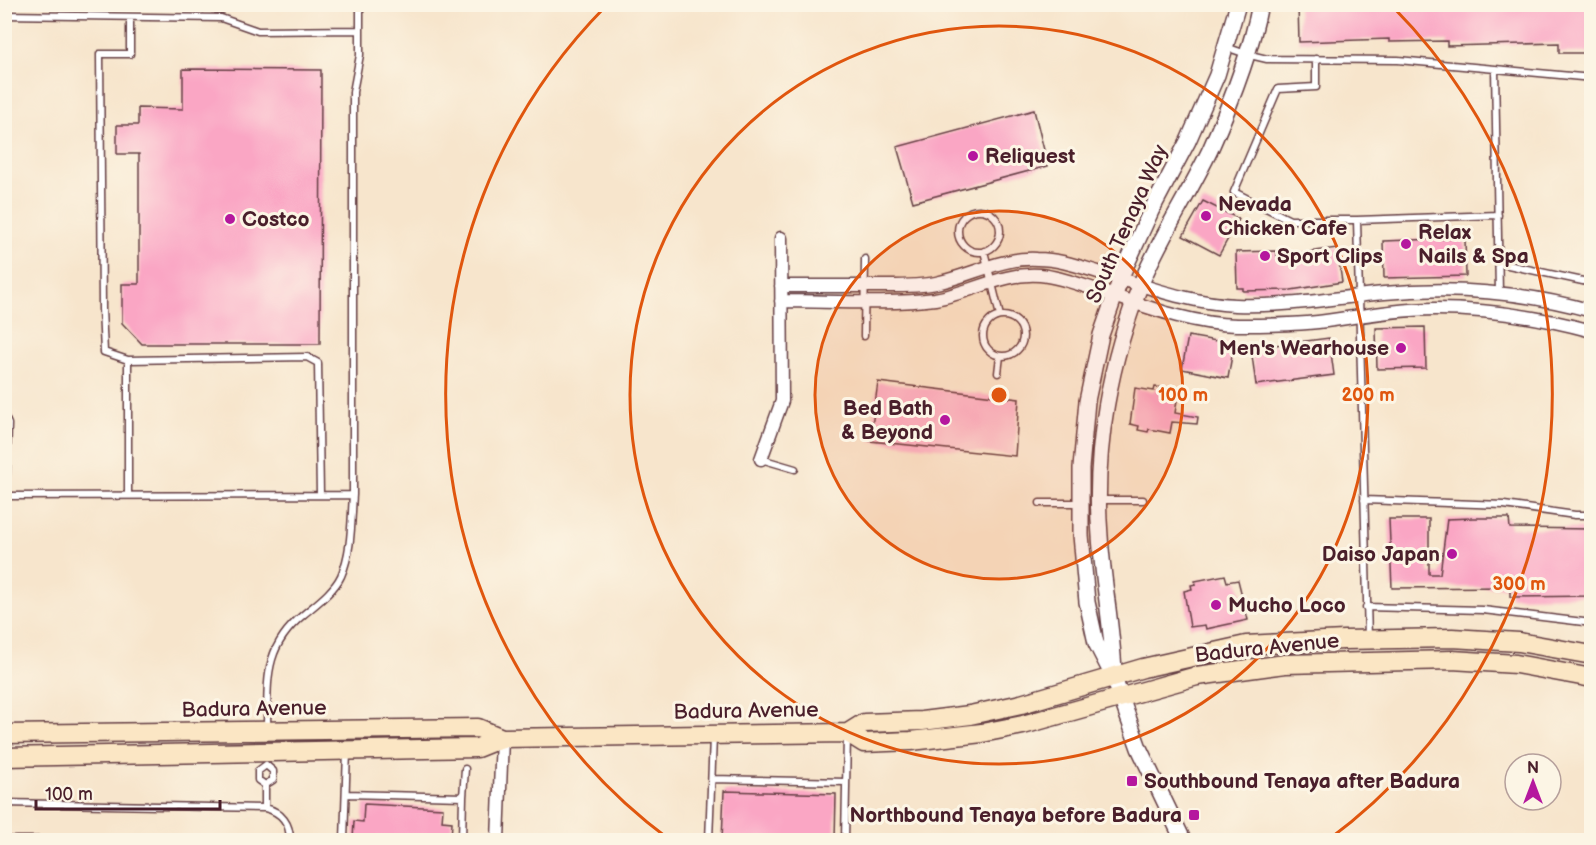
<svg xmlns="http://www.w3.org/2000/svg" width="1596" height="845" viewBox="0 0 1596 845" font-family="'Balsamiq Sans',sans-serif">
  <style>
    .building { fill: #faa6c4 }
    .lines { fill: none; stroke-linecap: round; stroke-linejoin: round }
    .service-casing { stroke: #643d43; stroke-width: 9 }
    .minor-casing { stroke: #643d43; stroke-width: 15 }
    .tertiary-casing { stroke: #643d43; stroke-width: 18 }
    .secondary-casing { stroke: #643d43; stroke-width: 21 }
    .service { stroke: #fff; stroke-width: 6 }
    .minor { stroke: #fff; stroke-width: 12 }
    .tertiary { stroke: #fff; stroke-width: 15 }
    .secondary { stroke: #fbe6c4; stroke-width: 18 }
    .ring { fill: none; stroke: #e0560e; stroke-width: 3 }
    .poi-dot { fill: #b5179e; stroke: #fcf5e5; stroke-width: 2 }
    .labels { text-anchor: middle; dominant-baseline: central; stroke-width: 6; stroke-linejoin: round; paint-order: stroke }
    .poi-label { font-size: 21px; font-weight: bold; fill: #4a1f2b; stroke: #fcf5e5; text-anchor: start }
    .street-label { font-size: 21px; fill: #4a1f2b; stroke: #fcf5e5 }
    .centre { fill: #e0560e; stroke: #fcf5e5; stroke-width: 3 }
    .ring-label { font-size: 18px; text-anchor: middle; font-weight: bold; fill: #e0560e; stroke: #fcf5e5; stroke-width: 6; stroke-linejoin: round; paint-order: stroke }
  </style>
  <rect width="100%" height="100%" fill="#fcf5e5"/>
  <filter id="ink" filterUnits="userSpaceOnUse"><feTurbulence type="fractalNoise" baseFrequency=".0167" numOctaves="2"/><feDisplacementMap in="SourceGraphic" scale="12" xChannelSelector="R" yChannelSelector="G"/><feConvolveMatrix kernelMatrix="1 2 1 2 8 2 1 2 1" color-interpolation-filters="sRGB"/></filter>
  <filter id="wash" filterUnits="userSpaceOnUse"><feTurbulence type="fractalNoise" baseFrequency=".008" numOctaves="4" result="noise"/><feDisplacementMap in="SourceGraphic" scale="24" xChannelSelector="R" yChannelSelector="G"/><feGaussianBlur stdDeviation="1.35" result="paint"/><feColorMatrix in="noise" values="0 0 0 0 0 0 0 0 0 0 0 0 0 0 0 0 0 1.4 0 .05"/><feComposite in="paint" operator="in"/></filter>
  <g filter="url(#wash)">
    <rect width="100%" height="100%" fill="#f7e5cc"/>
    <g id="blocks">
      <!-- building -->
      <path class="building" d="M1298,4H1592V53H1559V43L1447,46V41L1389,42V39L1299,42Z
        M183,69L321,70L320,344H142L122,323V284H139V154H117V125H138V108L183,109Z
        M1034,110L1048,166L913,202L897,147Z
        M1203,201L1239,219L1219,255L1183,236Z
        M1465,238L1466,276L1384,278L1383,241Z
        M1337,248L1342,282L1291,290L1243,291V288H1237L1236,252L1277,251V256Z
        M1425,327L1426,368L1377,369L1376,328Z
        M1188,336L1234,344L1228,378L1182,369Z
        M1329,338L1334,375L1256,385L1251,348Z
        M878,382L1019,399L1015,456L870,441Z
        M1155,387L1167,388V392L1178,394L1175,413L1198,417L1197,424L1172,422L1170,433L1149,429L1148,432L1138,430L1139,426L1130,424L1135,388L1154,391Z
        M1473,518H1509L1510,528L1592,529V596L1510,597V587L1392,588L1389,519H1429V574H1440L1447,519Z
        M1225,575L1227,582L1238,580L1248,620L1206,629L1205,625L1190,627L1184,591L1192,589L1191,585L1196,584L1195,581Z
        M724,791L836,794L835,840H722Z
        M364,804L443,808L442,821L452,822L451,840H353L354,821L363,822Z"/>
    </g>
  </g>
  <g filter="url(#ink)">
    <use href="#blocks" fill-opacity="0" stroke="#643d43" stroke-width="1.5"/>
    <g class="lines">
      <!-- service casing -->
      <g class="service-casing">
        <path id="service" d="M4,15L221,18L258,31L360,30
          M130,17V54H100L102,309L104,352L128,360L307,357L318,363L320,495
          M1226,47L1246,54L1267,59L1398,60L1592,78
          M1316,59V87L1278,89L1234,192L1290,220H1357L1368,638
          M1495,69L1499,293
          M958 231a21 21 0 1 1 42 0a21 21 0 1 1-42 0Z
          M1357,220L1498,215
          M984,251L1000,316
          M1499,263L1592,283
          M983 336a20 20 0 1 1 40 0a20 20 0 1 1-40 0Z
          M864,336L865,259
          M998,373L1000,356
          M4,415L8,424L6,496
          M761,459L795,469
          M128,494V360
          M4,496L353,495
          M1100,500H1143
          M1364,500L1504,505L1575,515H1592
          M1040,503H1081
          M1366,607L1483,610L1592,623
          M267,727C268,680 263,648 303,615C316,604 334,591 341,576C352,551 351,522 353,495V92L360,55V4
          M712,779L846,782
          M265,785L273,780V771L266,765
          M265,785L258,780V771L266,765
          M265,785V808
          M346,794L463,797L462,840
          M463,797L465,769
          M4,803L265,808C282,812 290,824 290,840
          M4,840H50
          M344,840L347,751
          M709,840L713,737
          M845,840L847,736"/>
      </g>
      <!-- minor casing -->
      <g class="minor-casing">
        <path id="minor" d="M781,286C811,286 842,286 872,286C893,286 915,287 936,283C971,276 1000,257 1037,259C1058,259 1078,266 1098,272C1143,285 1188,303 1235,305C1286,307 1334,298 1384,293C1454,286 1524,292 1592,311
          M781,301C830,301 888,305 935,299C971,293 1003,272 1040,275C1060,277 1078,284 1097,290C1142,305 1189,324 1237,325C1264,325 1291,325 1318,322C1357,317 1396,309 1435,309C1488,309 1540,317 1592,331
          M761,459L782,401L781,238
          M498,840L502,738"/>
      </g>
      <!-- tertiary casing -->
      <g class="tertiary-casing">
        <path id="tertiary" d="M1114,672C1112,626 1103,582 1100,536C1093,451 1110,358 1143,279C1162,234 1189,194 1210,150C1230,105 1251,53 1260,4
          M1183,840L1139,748L1114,678L1096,643L1087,602L1081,535V468L1087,401L1101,335L1123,272L1151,211L1188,141L1217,75L1238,4"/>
      </g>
      <!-- secondary casing -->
      <g class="secondary-casing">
        <path id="secondary" d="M848,733L864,743L911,741L982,733L1023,725L1197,676L1285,664L1452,660L1516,664L1592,678
          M4,734L478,728L502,738
          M4,757L477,748L502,738L848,733L864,723L922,721L970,715L1021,704L1143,668L1246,645L1344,640L1452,638L1519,642L1592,655"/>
      </g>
      <!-- service -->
      <use href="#service" class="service"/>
      <!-- minor -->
      <use href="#minor" class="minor"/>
      <!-- tertiary -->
      <use href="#tertiary" class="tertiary"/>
      <!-- secondary -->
      <use href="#secondary" class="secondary"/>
    </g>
  </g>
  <!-- distance rings -->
  <circle cx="999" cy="395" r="184" fill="#e0560e" fill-opacity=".12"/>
  <g class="ring">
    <circle cx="999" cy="395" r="184"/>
    <circle cx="999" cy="395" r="369"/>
    <path d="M670 840A553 553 0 0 1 605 7M1393 7A553 553 0 0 1 1328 840"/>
  </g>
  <!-- markers -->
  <g class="poi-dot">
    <circle cx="973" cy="156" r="6"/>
    <circle cx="1206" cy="216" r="6"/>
    <circle cx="230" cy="219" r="6"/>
    <circle cx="1406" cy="244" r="6"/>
    <circle cx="1265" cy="256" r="6"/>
    <circle cx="1401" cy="348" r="6"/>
    <circle cx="945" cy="420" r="6"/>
    <circle cx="1452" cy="554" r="6"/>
    <circle cx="1216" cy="605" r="6"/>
    <rect x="1126" y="775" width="12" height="12" rx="3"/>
    <rect x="1188" y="809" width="12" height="12" rx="3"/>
  </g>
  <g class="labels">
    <!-- poi labels -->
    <g class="poi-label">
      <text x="985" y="156">Reliquest</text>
      <text x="1218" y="204">Nevada<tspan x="1218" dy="24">Chicken Cafe</tspan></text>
      <text x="242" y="219">Costco</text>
      <text x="1418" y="232">Relax<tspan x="1418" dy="24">Nails &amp; Spa</tspan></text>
      <text x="1277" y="256">Sport Clips</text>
      <text x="1389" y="348" text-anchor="end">Men's Wearhouse</text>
      <text x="933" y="408" text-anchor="end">Bed Bath<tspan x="933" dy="24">&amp; Beyond</tspan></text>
      <text x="1440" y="554" text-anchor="end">Daiso Japan</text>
      <text x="1228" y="605">Mucho Loco</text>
      <text x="1144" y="781">Southbound Tenaya after Badura</text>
      <text x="1182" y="815" text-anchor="end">Northbound Tenaya before Badura</text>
    </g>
    <!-- street labels -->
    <g class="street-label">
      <text transform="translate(1127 224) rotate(-66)">South Tenaya Way</text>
      <text transform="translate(1267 648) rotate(-6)">Badura Avenue</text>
      <text transform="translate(254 709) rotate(-1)">Badura Avenue</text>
      <text transform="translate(746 711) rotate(-1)">Badura Avenue</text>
    </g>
  </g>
  <circle cx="999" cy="395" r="9" class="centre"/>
  <g class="ring-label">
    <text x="1183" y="401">100 m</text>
    <text x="1368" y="401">200 m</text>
    <text x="1519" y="590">300 m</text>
  </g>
  <!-- margin -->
  <rect width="1596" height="845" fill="none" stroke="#fcf5e5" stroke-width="24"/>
  <!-- north arrow -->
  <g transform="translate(1533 782)"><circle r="28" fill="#fcf5e5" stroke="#b59f9b" stroke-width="1.5"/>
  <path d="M0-4.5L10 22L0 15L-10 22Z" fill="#b5179e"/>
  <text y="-9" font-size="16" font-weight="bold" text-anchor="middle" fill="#4a1f2b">N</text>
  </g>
  <!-- scale -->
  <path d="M36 800v9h184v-9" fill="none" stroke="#4a1f2b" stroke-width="3"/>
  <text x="45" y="800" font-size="18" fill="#4a1f2b" stroke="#fcf5e5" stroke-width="4.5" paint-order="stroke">100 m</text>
</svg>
